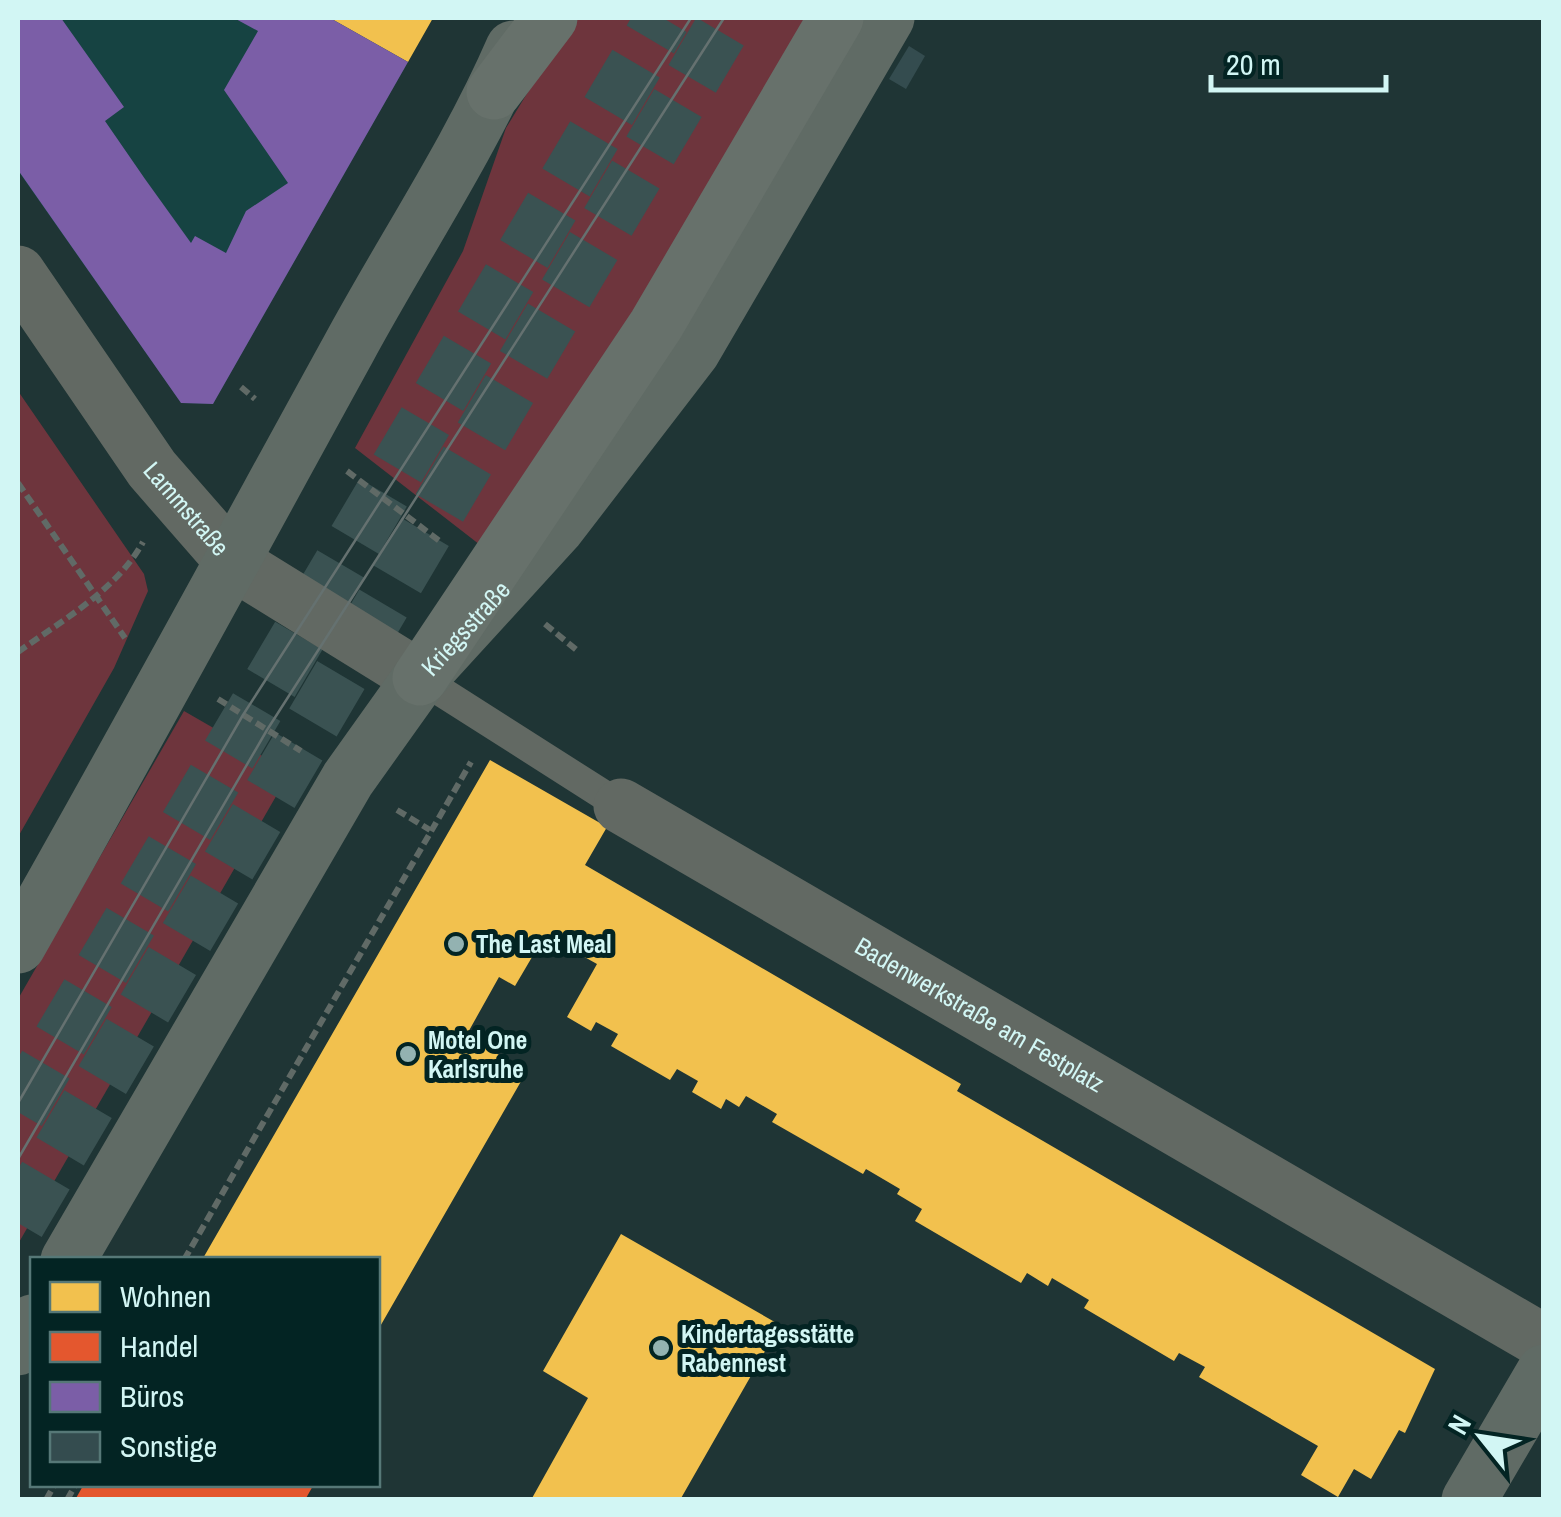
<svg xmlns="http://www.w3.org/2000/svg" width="1561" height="1517" viewBox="0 0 1561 1517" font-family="'Archivo Narrow',sans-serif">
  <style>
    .built { fill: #164342 }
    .green { fill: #6e353d }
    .homes { fill: #f2c14e }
    .shops { fill: #e4572e }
    .offices { fill: #7b5ea7 }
    .building { fill: #344c4f }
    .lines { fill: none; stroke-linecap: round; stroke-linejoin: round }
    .primary-tunnel { stroke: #3a5252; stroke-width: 55; stroke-dasharray: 55 28; stroke-linecap: butt }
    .path { stroke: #606a66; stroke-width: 6; stroke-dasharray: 10 5; stroke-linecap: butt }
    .lane { stroke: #626963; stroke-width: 30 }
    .street { stroke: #626963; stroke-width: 55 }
    .secondary { stroke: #606b65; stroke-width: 55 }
    .primary { stroke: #67716b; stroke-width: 55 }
    .tram { stroke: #657170; stroke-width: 2.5 }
    .poi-dot { fill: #93b2b1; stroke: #032423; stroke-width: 4 }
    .labels { text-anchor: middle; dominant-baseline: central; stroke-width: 10; stroke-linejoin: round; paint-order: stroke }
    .street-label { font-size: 25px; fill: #d2f6f4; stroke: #032423 }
    .poi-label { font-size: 25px; font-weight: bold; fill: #d2f6f4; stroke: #032423; text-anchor: start }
  </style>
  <rect width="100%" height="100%" fill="#1f3535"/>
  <!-- built -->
  <path class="built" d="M18,18H330L408,62L213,404L181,403L18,171Z"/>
  <!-- green -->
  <path class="green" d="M573,18H805L755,129L484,548L355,448L463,251L506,128Z
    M18,391L144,574L148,591L114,668L18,837Z
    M184,711L290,772L18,1244V999Z"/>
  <!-- homes -->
  <path class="homes" d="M330,18H433L408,62Z
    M490,760L607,827L585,865L961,1084L957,1091L1435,1369L1405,1433L1399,1430L1371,1479L1354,1469L1338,1497L1301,1475L1318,1446L1199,1377L1205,1367L1179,1353L1174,1361L1084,1308L1089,1300L1052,1278L1048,1286L1027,1273L1021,1283L915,1221L922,1209L897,1194L900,1189L866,1169L863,1174L772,1122L777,1114L746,1096L739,1107L726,1099L721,1109L692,1092L698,1081L677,1069L670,1080L611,1046L618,1034L596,1022L591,1031L567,1017L597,964L545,935L515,986L499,977L466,1036L527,1071L378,1330V1260H202Z
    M621,1234L780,1325L680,1500H531L588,1398L543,1371Z"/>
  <!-- shops -->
  <path class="shops" d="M84,1484H314L305,1500H75Z"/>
  <!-- offices -->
  <path class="offices" d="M18,18H61L124,107L105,121L145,179L191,243L195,236L226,253L246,211L288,183L224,90L258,31L234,18H330L408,62L213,404L181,403L18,170Z"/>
  <!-- building -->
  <path class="building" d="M909,46L925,56L906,89L889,79Z"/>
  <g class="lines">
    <!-- primary-tunnel -->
    <path class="primary-tunnel" d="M18,1112L663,18
      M18,1223L728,18"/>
    <!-- path -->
    <path class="path" d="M241,387L255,399
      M347,471L441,542
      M18,483L125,638
      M545,624L579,652
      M18,652C61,621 117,590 143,542
      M218,699L301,751
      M397,810L430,830
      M184,1260L471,762
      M46,1500L55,1484
      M67,1500L76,1484"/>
    <!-- lane -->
    <path class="lane" d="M420,678L621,806"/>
    <!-- street -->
    <g class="street">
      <path id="s1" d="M18,273L152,469L234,563L420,678"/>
      <path id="s2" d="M621,806L1544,1342"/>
    </g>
    <!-- secondary -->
    <g class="secondary">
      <path d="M18,946C131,748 239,548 349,348C403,248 468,152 513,48"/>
      <path id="s3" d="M68,1260L348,779L420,678L557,528L693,351L887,18"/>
      <path d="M18,1348L32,1322"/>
      <path d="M1469,1500L1544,1372"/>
    </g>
    <!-- primary -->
    <path class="primary" d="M494,92L550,18
      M420,678L656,325L836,18"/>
    <!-- tram -->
    <path class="tram" d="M18,1103L243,715L691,18
      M18,1159L267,730L724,18"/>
  </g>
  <!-- markers -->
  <g class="poi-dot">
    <circle cx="456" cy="944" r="10"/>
    <circle cx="408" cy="1054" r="10"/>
    <circle cx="661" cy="1348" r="10"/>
  </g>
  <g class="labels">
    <!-- street labels -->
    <g class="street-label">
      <text stroke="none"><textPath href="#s1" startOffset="290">Lammstraße</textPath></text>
      <text stroke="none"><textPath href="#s3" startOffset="748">Kriegsstraße</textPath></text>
      <text stroke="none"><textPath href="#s2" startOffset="415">Badenwerkstraße am Festplatz</textPath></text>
    </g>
    <!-- poi labels -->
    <g class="poi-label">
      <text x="476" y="944">The Last Meal</text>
      <text x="428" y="1040">Motel One<tspan x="428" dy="29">Karlsruhe</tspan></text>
      <text x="681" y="1334">Kindertagesstätte<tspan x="681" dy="29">Rabennest</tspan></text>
    </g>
  </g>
  <!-- border -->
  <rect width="1561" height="1517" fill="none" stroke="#d2f6f4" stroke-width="40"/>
  <!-- legend -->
  <rect x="30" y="1257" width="350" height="230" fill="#032423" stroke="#567877" stroke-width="2.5"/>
  <rect x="50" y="1282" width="50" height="30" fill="#f2c14e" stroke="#567877" stroke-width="2.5"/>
  <text x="120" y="1307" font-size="30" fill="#d2f6f4">Wohnen</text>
  <rect x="50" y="1332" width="50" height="30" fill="#e4572e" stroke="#567877" stroke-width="2.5"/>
  <text x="120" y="1357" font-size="30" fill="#d2f6f4">Handel</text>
  <rect x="50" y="1382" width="50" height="30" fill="#7b5ea7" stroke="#567877" stroke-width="2.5"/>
  <text x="120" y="1407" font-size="30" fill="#d2f6f4">Büros</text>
  <rect x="50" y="1432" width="50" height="30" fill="#344c4f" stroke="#567877" stroke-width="2.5"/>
  <text x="120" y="1457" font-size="30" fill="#d2f6f4">Sonstige</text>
  <!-- north arrow -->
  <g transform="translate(1481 1437) rotate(300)" stroke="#032423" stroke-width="8" paint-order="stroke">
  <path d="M0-8L18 38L0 25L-18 38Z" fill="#d2f6f4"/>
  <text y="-15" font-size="28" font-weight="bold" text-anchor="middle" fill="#d2f6f4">N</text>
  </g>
  <!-- scale -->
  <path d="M1211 75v15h175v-15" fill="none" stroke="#d2f6f4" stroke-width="5"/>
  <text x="1226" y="75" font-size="30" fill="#d2f6f4" stroke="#032423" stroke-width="8" paint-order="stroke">20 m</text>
</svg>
